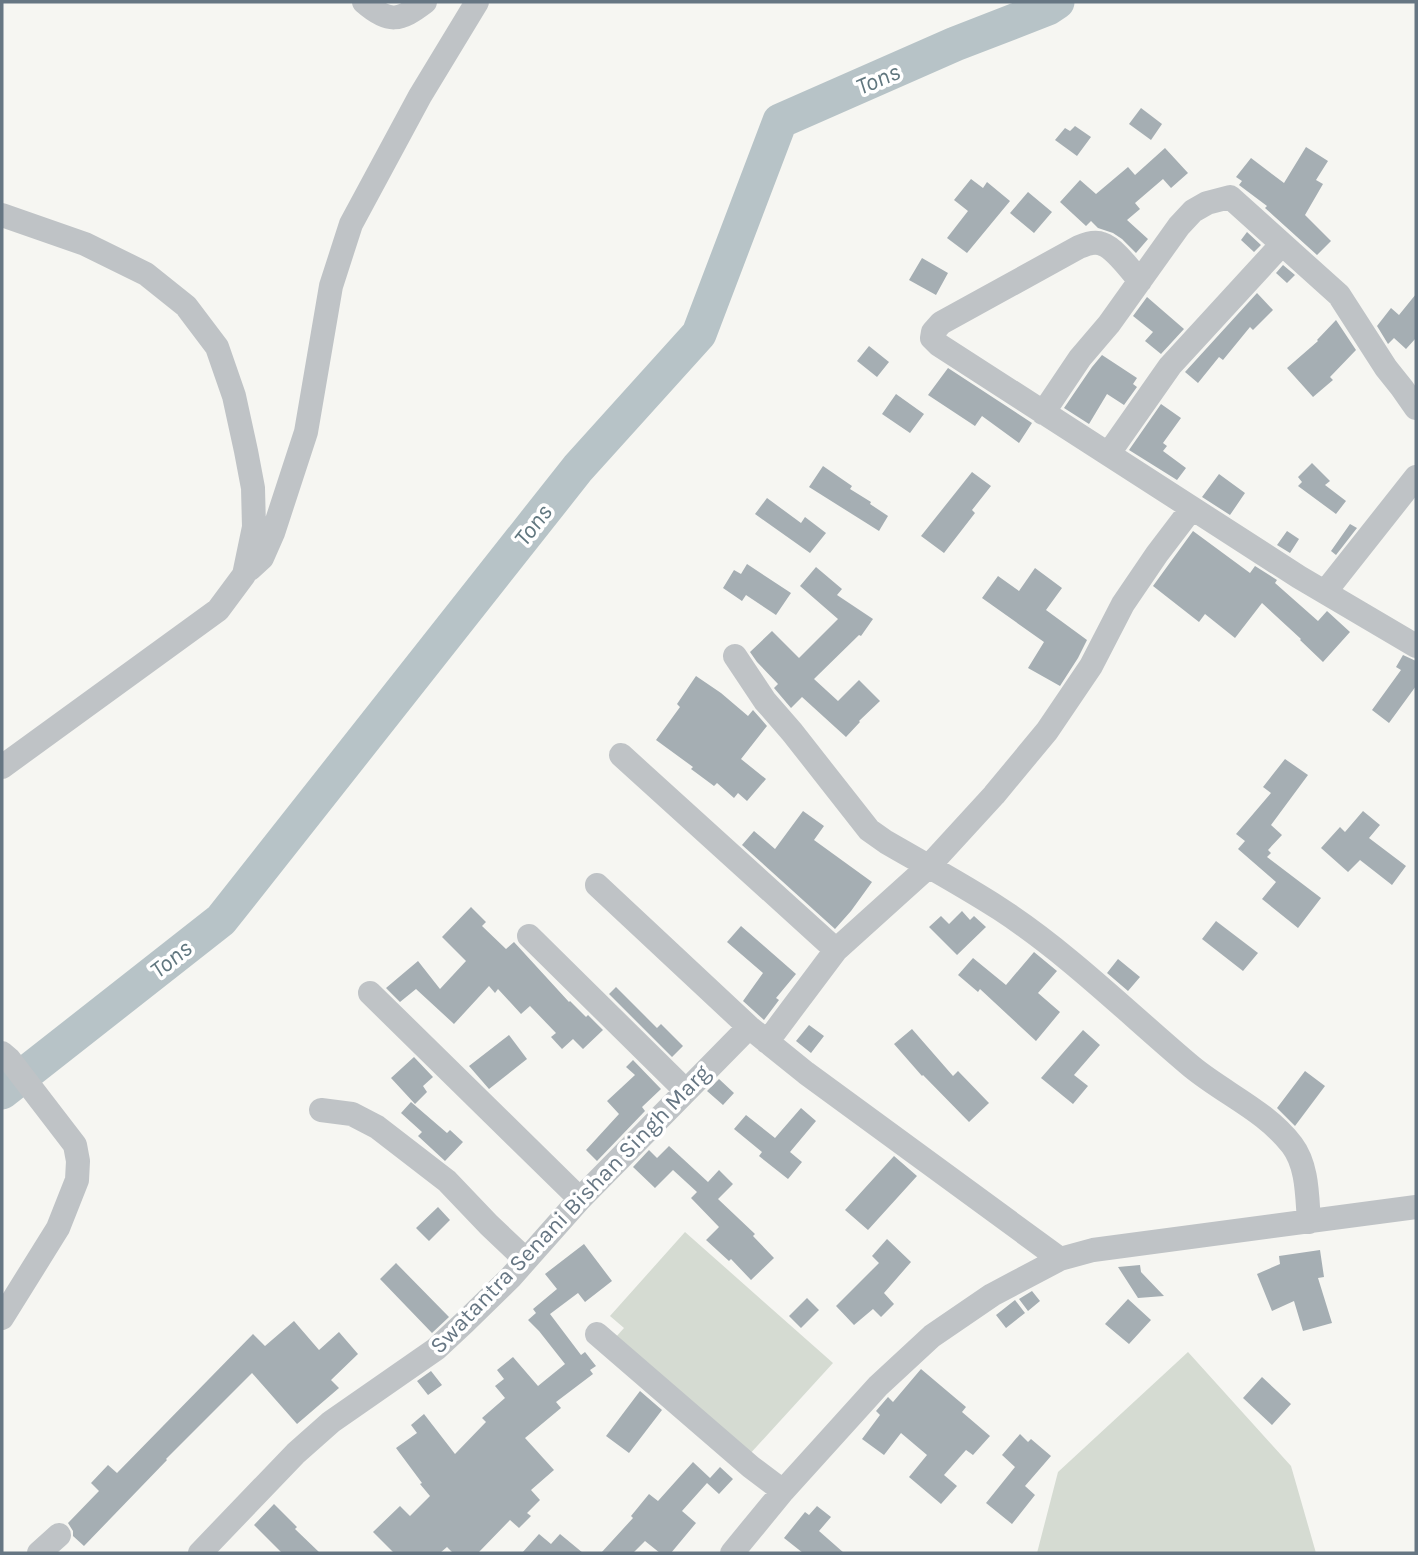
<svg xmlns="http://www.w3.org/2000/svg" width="1418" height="1555" viewBox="0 0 1418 1555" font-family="Karla,sans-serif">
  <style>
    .green { fill: #d5dbd2 }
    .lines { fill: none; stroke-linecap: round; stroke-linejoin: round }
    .river { stroke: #b7c3c7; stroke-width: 35 }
    .building { fill: #a5aeb3 }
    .minor { stroke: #bfc3c6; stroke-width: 24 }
    .labels { text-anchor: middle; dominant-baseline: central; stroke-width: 7; stroke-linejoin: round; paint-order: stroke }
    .street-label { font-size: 23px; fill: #667683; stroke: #fff }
    .water-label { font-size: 24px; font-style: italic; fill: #61777f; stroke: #fff }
  </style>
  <rect width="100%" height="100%" fill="#f6f6f2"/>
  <!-- green -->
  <path class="green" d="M685,1232L833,1363L748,1456L615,1338L624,1328L610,1316Z
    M1188,1352L1291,1466L1316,1553H1037L1058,1472Z"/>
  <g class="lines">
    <!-- river -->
    <path class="river" d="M2,1092L221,920L578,468L699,334L780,121L955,44L1048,8L1057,2"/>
  </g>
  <!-- building -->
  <path class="building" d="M1141,108L1162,124L1151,140L1129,124Z
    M1075,126L1091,137L1077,156L1055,140L1065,128L1070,131Z
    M1306,147L1328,161L1316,180L1323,184L1305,215L1331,241L1317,255L1265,208L1267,206L1239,185L1242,181L1236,177L1251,158L1284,183Z
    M1165,148L1188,173L1171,188L1163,179L1135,203L1140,209L1127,220L1148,239L1136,253L1122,239L1113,233L1098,228L1091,221L1086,226L1060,202L1080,180L1096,194L1128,167L1135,175Z
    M971,179L983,188L987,182L1010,201L967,253L947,238L968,211L954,200Z
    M1028,192L1052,212L1034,233L1010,213Z
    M1247,232L1261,245L1254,252L1241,240Z
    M922,258L948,273L936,295L909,280Z
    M1283,265L1295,275L1287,283L1276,273Z
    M1257,293L1273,310L1253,330L1250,327L1223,360L1219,357L1198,383L1185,372Z
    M1416,294V338L1406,349L1394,338L1388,344L1377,326L1391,308L1399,315Z
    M1147,297L1184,329L1161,354L1145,341L1153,332L1133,316Z
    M1336,320L1356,350L1330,377L1333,380L1313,397L1287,368L1318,341L1317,340Z
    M869,346L889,362L877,377L857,361Z
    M1102,355L1137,378L1133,384L1137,387L1124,405L1107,394L1089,424L1064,408L1092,367Z
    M948,368L1032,423L1019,443L982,416L975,426L928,395Z
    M896,394L924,414L910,433L882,414Z
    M1161,404L1181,418L1163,443L1167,446L1163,451L1186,468L1177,480L1129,450Z
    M1312,463L1330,481L1325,485L1346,501L1336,514L1298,486L1302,482L1298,477Z
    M823,466L852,486L850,489L871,502L870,504L888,516L879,531L809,487Z
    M972,472L991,486L972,510L975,513L944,553L921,536Z
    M1219,474L1245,493L1230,515L1202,497Z
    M767,498L801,523L805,517L826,533L810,553L755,514Z
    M1350,524L1357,528L1336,555L1331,551Z
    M1193,531L1250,573L1255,566L1277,580L1275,583L1318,621L1327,611L1350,632L1323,662L1300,640L1301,639L1262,603L1235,638L1205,614L1199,622L1153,586Z
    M1287,531L1299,539L1290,553L1277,545Z
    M747,564L791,593L776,615L746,595L742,601L723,588L734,570L741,574Z
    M816,567L842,589L837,595L873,619L861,636L859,635L814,679L838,701L859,680L880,701L859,721L860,722L846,737L802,697L791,708L774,688L778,684L757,662L750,652L772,631L799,658L838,619L800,586Z
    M1035,568L1062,588L1046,610L1087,640L1078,658L1060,686L1028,668L1044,642L982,598L998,576L1019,591Z
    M1403,655L1416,661V686L1389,723L1372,710L1401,670L1396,667Z
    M696,676L721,693L748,716L753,710L767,726L741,759L766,779L747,801L738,793L734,798L717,783L714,786L691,769L693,767L656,740L680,707L677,704Z
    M1285,759L1308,775L1271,825L1282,835L1268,850L1271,853L1267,857L1321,898L1298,928L1262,899L1276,882L1238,849L1245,841L1236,834L1271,793L1263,787Z
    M803,811L824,826L814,840L872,882L851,911L835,929L742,845L754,831L775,849Z
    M1363,811L1380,825L1369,838L1406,866L1392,885L1360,860L1348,872L1321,848L1340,827L1345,832Z
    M471,907L486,922L482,926L506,949L514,942L569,1002L570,1001L586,1017L588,1015L603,1030L583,1049L573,1039L562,1049L551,1037L556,1033L530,1006L521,1014L498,989L495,993L489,986L454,1024L416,989L400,1002L386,988L418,961L440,989L466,961L442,937Z
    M962,911L970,920L974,916L986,927L957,955L929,927L941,916L949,924Z
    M1216,921L1258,953L1243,971L1202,939Z
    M741,926L796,974L776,998L779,1000L764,1020L743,1001L763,973L727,942Z
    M1034,952L1057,971L1038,993L1060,1012L1036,1041L980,989L978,992L958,975L973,958L1006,985Z
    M1118,959L1140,977L1128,991L1107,973Z
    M616,987L657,1028L661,1024L683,1046L672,1057L609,994Z
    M809,1025L824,1036L811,1053L796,1041Z
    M912,1029L953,1076L958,1071L989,1103L969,1122L923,1075L922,1076L894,1044Z
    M1083,1030L1100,1045L1074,1075L1088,1086L1073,1104L1041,1078Z
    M509,1035L527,1059L489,1089L469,1066Z
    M414,1057L433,1077L423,1086L427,1092L415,1104L391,1078Z
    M633,1060L661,1089L642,1107L645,1111L597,1161L586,1150L619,1114L607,1101L635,1075L626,1067Z
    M1305,1071L1325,1086L1295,1126L1277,1108Z
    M719,1079L734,1093L723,1105L707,1091Z
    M411,1102L447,1133L450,1130L463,1142L445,1161L418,1136L422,1132L401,1113Z
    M801,1108L816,1121L790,1152L802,1162L788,1179L759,1156L762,1152L734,1129L746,1115L775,1138Z
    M669,1146L708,1182L719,1170L733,1184L718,1199L755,1234L753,1236L774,1258L751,1280L731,1259L729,1261L706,1240L719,1227L691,1198L697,1192L673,1170L655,1188L633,1167L649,1150L657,1158Z
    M894,1156L917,1176L868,1230L845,1210Z
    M438,1207L450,1220L429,1241L416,1228Z
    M887,1239L911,1262L884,1293L894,1304L881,1317L873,1309L854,1325L836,1306L879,1263L872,1256Z
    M584,1244L612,1281L585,1302L578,1293L550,1314L581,1355L585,1352L596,1366L590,1370L593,1374L556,1402L561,1408L525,1438L554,1470L531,1490L540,1500L527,1513L531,1516L519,1528L510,1520L478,1553H453L447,1547L440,1553H394L373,1532L400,1506L410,1516L430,1496L420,1484L422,1483L396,1448L417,1433L411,1425L424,1414L455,1454L486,1422L482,1418L505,1398L495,1386L504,1379L497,1370L513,1357L538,1386L565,1364L539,1331L528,1320L536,1313L533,1309L557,1289L545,1274Z
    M1320,1250L1324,1277L1318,1278L1332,1323L1303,1331L1294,1301L1272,1311L1257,1274L1280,1264L1279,1256Z
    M396,1263L449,1317L432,1333L380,1279Z
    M1140,1265L1141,1272L1164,1296L1138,1298L1118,1267Z
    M1032,1291L1040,1301L1028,1311L1019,1299Z
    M807,1298L819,1310L801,1328L789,1316Z
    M1128,1299L1151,1320L1129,1344L1105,1324Z
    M1015,1300L1025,1313L1006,1328L996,1315Z
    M294,1321L319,1350L339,1332L358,1354L331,1380L339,1388L297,1424L252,1373L166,1459L167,1460L84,1546L73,1536V1531L68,1523L99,1491L91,1483L108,1465L117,1473L253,1334L265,1346Z
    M921,1369L966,1407L962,1412L990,1436L973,1455L966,1450L944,1475L957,1486L941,1504L909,1477L927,1455L901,1433L884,1455L862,1439L880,1415L876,1411L888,1397L893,1402Z
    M431,1371L442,1385L428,1395L417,1381Z
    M1262,1377L1291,1404L1272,1425L1243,1398Z
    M640,1391L662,1410L629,1453L606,1436Z
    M1020,1434L1028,1442L1031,1439L1051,1456L1025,1486L1035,1495L1012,1524L986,1503L1015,1467L1002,1455Z
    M693,1462L710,1478L720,1467L733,1479L719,1494L707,1483L682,1511L696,1523L671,1553H660L645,1541L633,1553H601L633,1518L631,1516L649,1494L658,1501Z
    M274,1504L297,1527L295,1529L320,1553H282L254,1525Z
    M817,1506L831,1517L819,1531L844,1553H803L784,1538L805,1512L809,1515Z
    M539,1534L551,1544L560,1534L583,1553H522Z"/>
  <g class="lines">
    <!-- minor -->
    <path class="minor" d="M364,2C389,24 400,21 425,2
      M2,215L85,244L146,274L186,306L217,347L234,396L246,451L253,488L254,527L244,575L218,610L2,767
      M1140,281C1131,271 1115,248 1102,244C1095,241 1086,244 1079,247L941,323L933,332L932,338L939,345L1299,577L1416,646
      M1043,413L1080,358L1109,324L1179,226L1193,211L1207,203L1230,197L1339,295L1386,368L1402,388L1416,408
      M1109,453L1170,366L1282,244
      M250,569L262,558L273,533L306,432L331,286L351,224L420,96L477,2
      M1325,592L1416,477
      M735,656L765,701L792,732L869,830L886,842C924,864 963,885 1000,909C1069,954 1129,1014 1192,1067C1225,1094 1266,1111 1292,1145C1308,1166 1307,1197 1309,1222
      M621,755L836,950
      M597,885L749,1027L806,1073L1060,1259
      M529,936L686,1091
      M370,993L580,1199
      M767,1042L836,950L928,867L994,795L1047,731L1091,666L1123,604L1157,554L1192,508
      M2,1053L9,1059L75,1145L78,1161L77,1180L58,1228L2,1318
      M321,1110L352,1114L377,1127L447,1181L489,1225L526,1260
      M597,1334L751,1467L783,1491
      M39,1553L59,1535
      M200,1553L296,1453L331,1422L436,1349L465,1322L510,1278L580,1199L749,1027
      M732,1553L783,1491L878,1386L932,1336L992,1295L1060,1259L1093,1250L1416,1207"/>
  </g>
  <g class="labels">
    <!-- street labels -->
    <g class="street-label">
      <text transform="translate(570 1209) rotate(-46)">Swatantra Senani Bishan Singh Marg</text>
    </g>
    <!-- water labels -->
    <g class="water-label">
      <text transform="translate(878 79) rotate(-23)">Tons</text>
      <text transform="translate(533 525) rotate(-52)">Tons</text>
      <text transform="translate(171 959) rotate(-38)">Tons</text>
    </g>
  </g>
  <!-- border -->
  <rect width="1418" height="1555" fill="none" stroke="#667683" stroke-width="7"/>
</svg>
